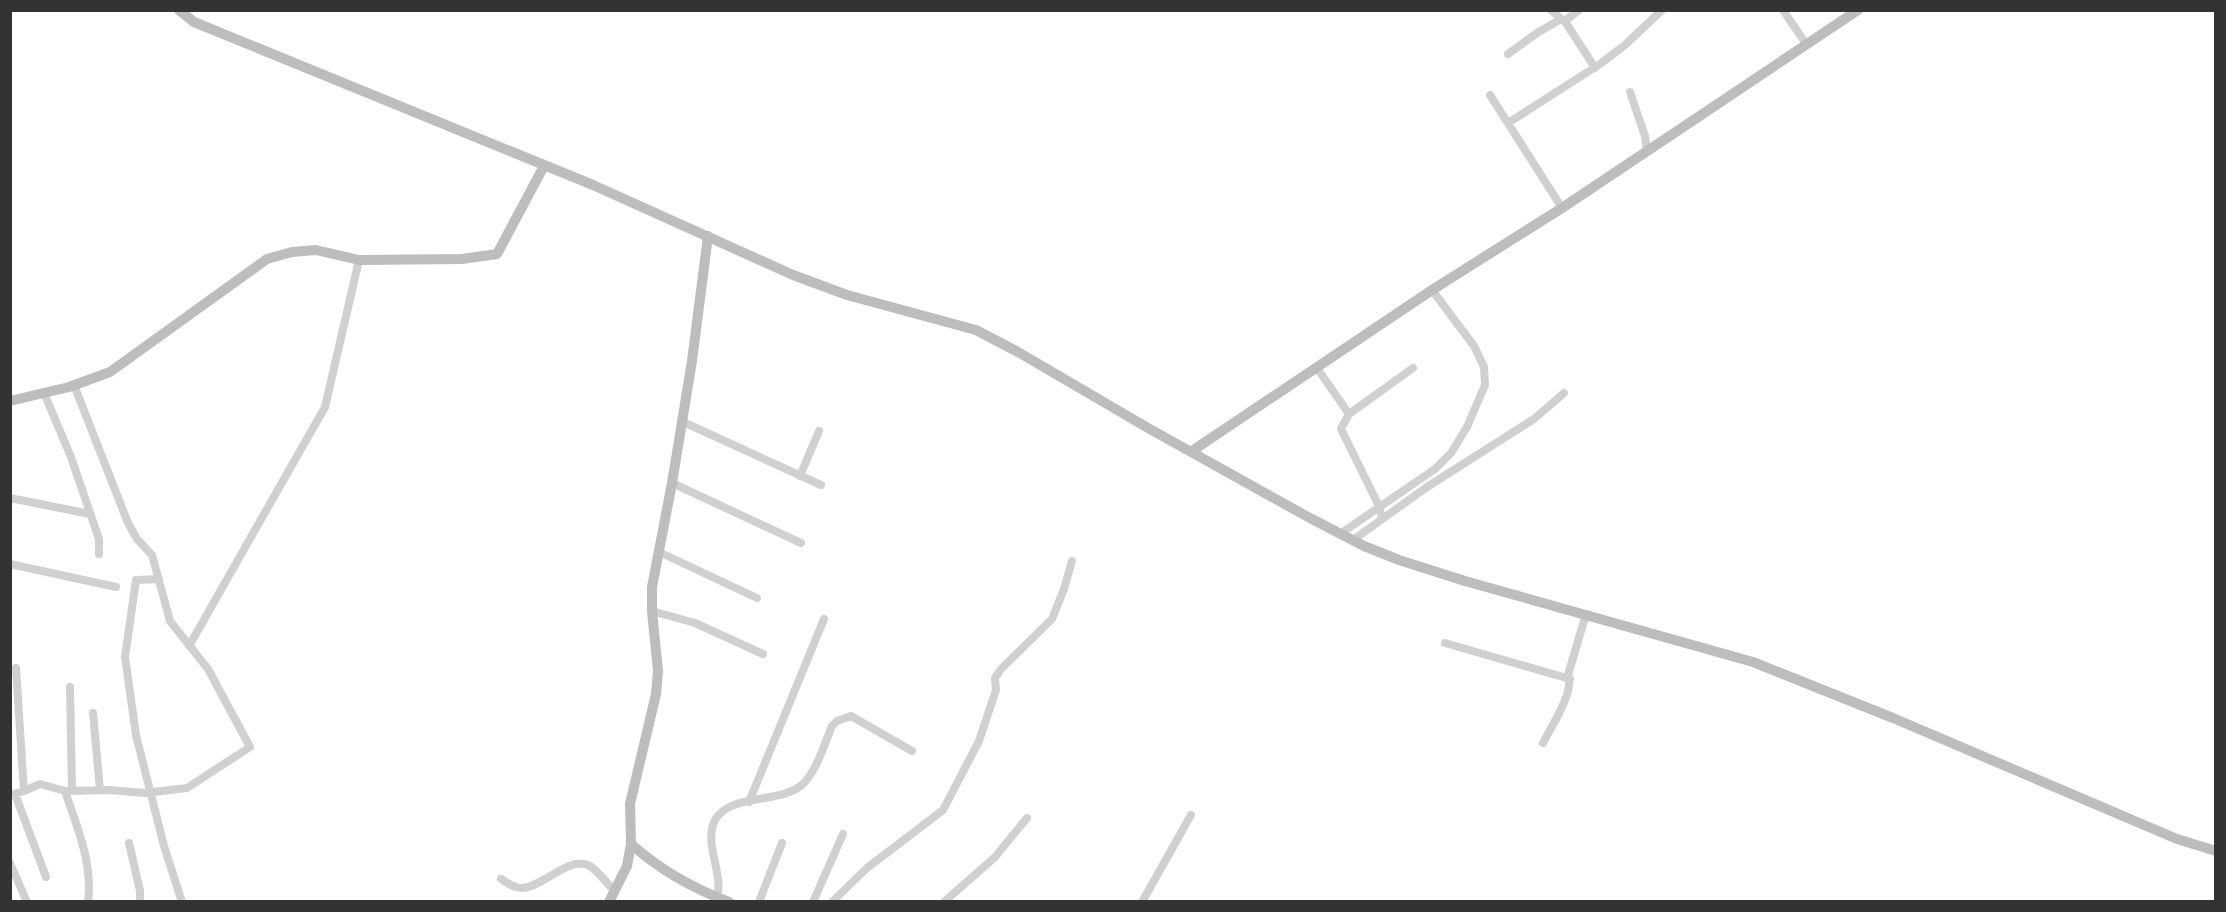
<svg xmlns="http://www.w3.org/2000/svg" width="2226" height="912" viewBox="0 0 2226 912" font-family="Mulish,sans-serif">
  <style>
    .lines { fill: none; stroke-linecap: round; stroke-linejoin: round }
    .street { stroke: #d0d0d0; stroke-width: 8 }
    .secondary { stroke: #bdbdbd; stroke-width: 10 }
  </style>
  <rect width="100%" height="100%" fill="#fff"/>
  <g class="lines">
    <!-- street -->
    <path class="street" d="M1551,10L1566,23L1595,68
      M1783,10L1806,44
      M1565,21L1579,10
      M1508,54L1537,33L1561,19
      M1630,92L1645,136L1647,151
      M1490,95L1562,208
      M1508,123L1600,64L1625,45L1662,10
      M1317,368L1349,414
      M44,393L71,457L99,539V554
      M681,421L821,485
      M800,476L819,431
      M672,483L801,543
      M10,498L90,514
      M1382,519L1379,506L1341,429L1349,414L1413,368
      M1340,534L1435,469L1451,453L1467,427L1485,385L1484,367L1474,346L1432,290
      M1353,540L1427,487L1534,419L1564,393
      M659,552L757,598
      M10,564L116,587
      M159,579L136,580L125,657L136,735L164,846L182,902
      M652,611L695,623L763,654
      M1445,643L1570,679
      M189,646L325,407L359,260
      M70,687L72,791
      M93,713L100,790
      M1543,743C1551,727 1575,691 1568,675L1586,614
      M24,791L40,784L65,791L109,790L145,793L187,788L250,747L208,669L170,621L152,555L137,539L128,523L74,385
      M65,791C77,827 93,863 88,902
      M15,794L46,877
      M10,795L24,791L16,668
      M749,802L824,619
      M129,843L140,891V902
      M10,863L27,902
      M501,879C507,883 514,888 522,888C541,888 570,856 588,865C597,869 607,884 615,891
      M717,897C724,873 703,844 715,820C729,793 782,804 803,784C817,770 824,745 832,726L837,721L851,716L912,751
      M759,902L782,843
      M813,902L843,834
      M832,902L867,868L943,810L979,741L996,690L995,678L1001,669L1052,619L1064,589L1072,561
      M944,902L995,857L1027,818
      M1142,902L1191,815"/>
    <!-- secondary -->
    <path class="secondary" d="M179,10L194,22L593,185L793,275L847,295L976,330L1018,352L1148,428L1308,517L1364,546L1399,560L1465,581L1753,662L1893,718L2177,839L2216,851
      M10,401L69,387L110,372L267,259L292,252L316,250L359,260L462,259L497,254L544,166
      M1192,451L1432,290L1562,208L1858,10
      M631,844C660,870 692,888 729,902
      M609,902L627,866L631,844L630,804L656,694L658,671L652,611V587L672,483L692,361L708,236"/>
  </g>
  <!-- border -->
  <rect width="2226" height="912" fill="none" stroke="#333333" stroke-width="24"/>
</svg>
